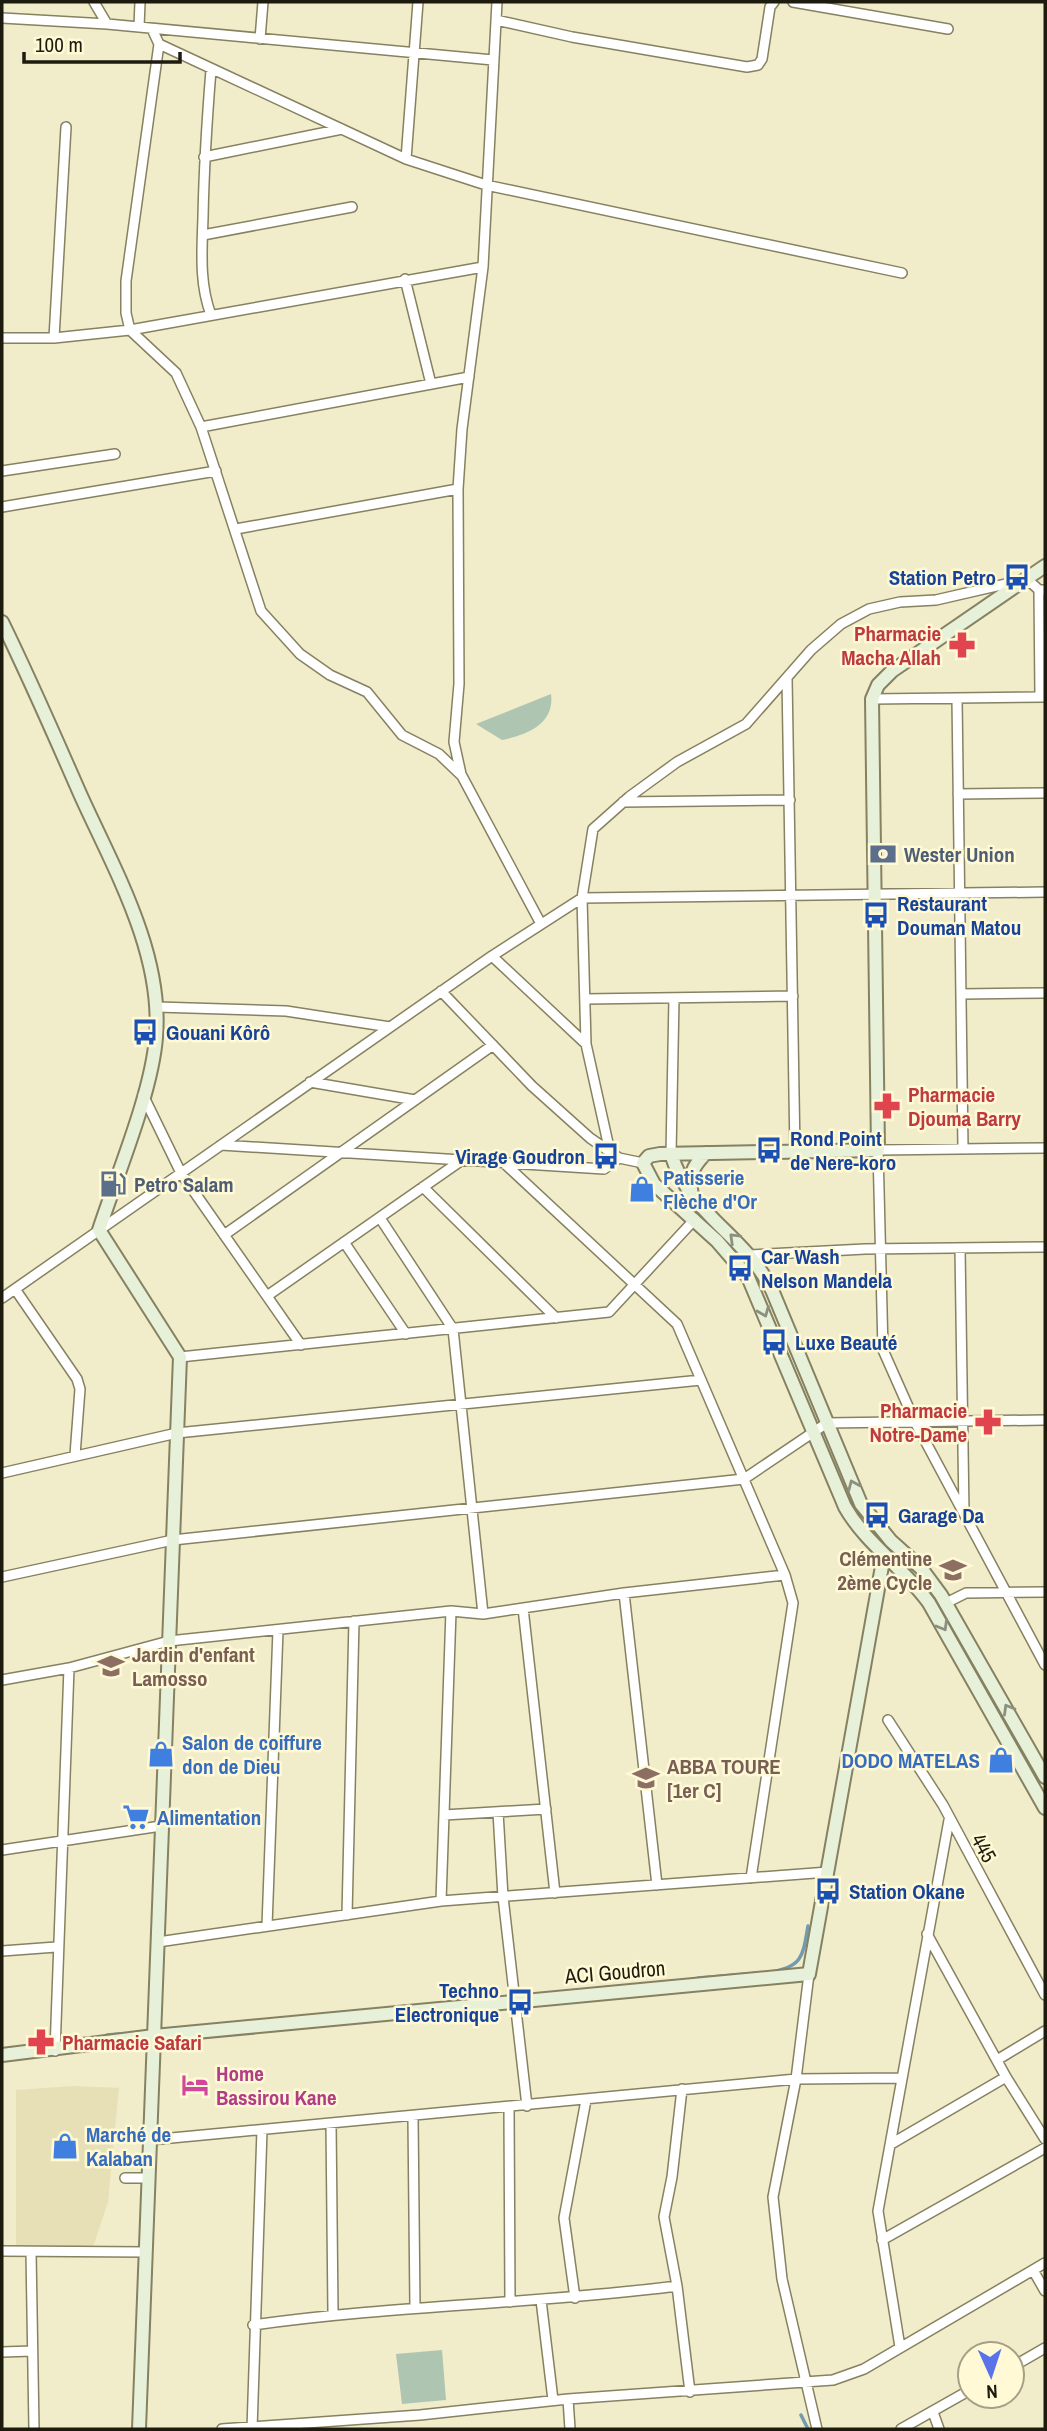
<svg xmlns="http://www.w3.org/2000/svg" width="1047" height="2431" viewBox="0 0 1047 2431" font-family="'Archivo Narrow',sans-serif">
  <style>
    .built { fill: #e7e0b7 }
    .green { fill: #aec5b2 }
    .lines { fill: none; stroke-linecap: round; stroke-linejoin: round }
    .stream { stroke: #729baf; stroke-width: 3.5 }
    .street-casing { stroke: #868161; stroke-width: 12 }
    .secondary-casing { stroke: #868161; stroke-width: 16 }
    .street { stroke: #fff; stroke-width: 9 }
    .secondary { stroke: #e7f1d9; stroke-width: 12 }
    .oneway { stroke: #8c907e }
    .labels { text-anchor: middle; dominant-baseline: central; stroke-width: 5; stroke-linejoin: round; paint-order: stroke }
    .transit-label { font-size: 21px; font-weight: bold; fill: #164399; stroke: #fff9d6; text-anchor: start }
    .health-label { font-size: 21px; font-weight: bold; fill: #be3a42; stroke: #fff9d6; text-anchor: end }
    .service-label { font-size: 21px; font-weight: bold; fill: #4e5e75; stroke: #fff9d6; text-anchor: start }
    .shop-label { font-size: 21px; font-weight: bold; fill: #366cbe; stroke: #fff9d6; text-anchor: start }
    .education-label { font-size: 21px; font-weight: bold; fill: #785e54; stroke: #fff9d6; text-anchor: start }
    .street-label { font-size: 21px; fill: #1d1a0e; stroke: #fff9d6 }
    .hotel-label { font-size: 21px; font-weight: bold; fill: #b23c85; stroke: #fff9d6; text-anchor: start }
  </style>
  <rect width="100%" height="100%" fill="#f1ecc9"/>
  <!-- built -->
  <path class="built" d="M73,2086L119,2088L108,2202L93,2247L16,2246V2090Z"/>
  <!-- green -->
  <path class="green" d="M551,694C555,724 527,735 502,740L476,724Z
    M442,2350L446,2400L402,2404L396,2354Z"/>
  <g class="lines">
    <!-- stream -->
    <path class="stream" d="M771,1972C803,1967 803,1955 808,1926
      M698,1978L760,1973
      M107,2035L119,2034
      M801,2415L808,2429"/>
    <!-- street casing -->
    <g class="street-casing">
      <path id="street" d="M94,2L107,24
        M793,2L948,29
        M2,18L107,24L493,60
        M496,20L572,37L747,67L758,65L762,59L770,7L774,2
        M139,27L140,2
        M152,29L159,44L126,281V313L130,330L176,373L201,427L261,611L300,654L330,675L367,692L402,735L439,754L462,776L541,924
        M260,39L263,2
        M159,44L406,159L486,185L902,273
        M204,157L342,129
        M406,159L418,2
        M203,235L352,207
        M405,279L431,384
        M211,315C199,283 202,251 203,217C204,168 207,119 211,70
        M2,338H54L130,330L483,267
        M54,338L66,127
        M201,427L469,377
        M2,471L115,454
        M2,507L216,471
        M236,529L458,489
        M1039,590L1040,697
        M787,678L795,1152
        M957,698L963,1149
        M872,699L1045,697
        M461,774L454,742L459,684L458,489L462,429L483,267L497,2
        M958,794L1045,793
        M623,802L790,800
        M492,956L586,1044
        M441,991L532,1086L590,1138L619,1158L643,1163
        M961,994L1045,993
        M585,999L793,996
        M157,1007L286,1011L390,1027
        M310,1082L415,1100
        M143,1095L181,1173L301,1345
        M221,1145L604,1169L619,1158
        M1045,1148L878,1150L883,1350L915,1422L1045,1665
        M610,1152L586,1044L582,898L593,829L629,797L677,762L746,724L811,650L841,624L869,609L900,602L936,600L1027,579L1039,590H1045
        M671,1154L674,998
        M504,1163L677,1324L785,1575L793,1603L751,1878
        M423,1187L556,1318
        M380,1218L453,1329L483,1614
        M224,1235L493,1045
        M344,1242L406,1334
        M960,1248L964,1513
        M750,1255L865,1249L1045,1247
        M15,1289L77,1379L80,1389L75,1455
        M267,1296L462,1160
        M2,1298L492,956L582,898L1045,892
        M180,1357L609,1312L695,1219
        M2,1473L177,1433L701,1380
        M2,1577L173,1540L744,1479L827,1423L1045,1420
        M624,1593L657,1885
        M946,1603L966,1593L1045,1592
        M523,1608L555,1893
        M2,1680L69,1668L169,1641L451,1611L483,1614L624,1593L785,1575
        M888,1720L943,1805L1045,1995
        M498,1812L503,1897L527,2106
        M444,1815L546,1809
        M2,1850L161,1826
        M441,1901L451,1611
        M347,1915L354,1621
        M267,1926L278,1630
        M927,1934L1006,2077L1045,2139
        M158,1942L441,1901L828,1872
        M2,1951L56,1947
        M809,1974L796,2079L773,2197L782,2279L817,2429
        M55,2051L69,1668
        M997,2060L1045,2031
        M682,2089L672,2177L664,2217L677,2286L690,2392
        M509,2108L510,2302
        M413,2117L415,2308
        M331,2123L333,2313
        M150,2140L796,2079L900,2078
        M891,2144L1006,2077
        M125,2178H148
        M882,2240L1045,2148
        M2,2251L146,2252
        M31,2252L34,2429
        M1033,2270L1045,2291
        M575,2298L564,2218L586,2100
        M541,2300L553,2400
        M253,2325C394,2305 536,2304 677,2286
        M900,2347L878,2211L949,1820
        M2,2352L32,2351
        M1012,2367L1045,2348
        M568,2399L570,2429
        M933,2412L939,2429
        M222,2429L420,2415L568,2399L833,2380L864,2369L1045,2263
        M252,2429L262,2130
        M901,2429L970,2390"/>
    </g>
    <!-- secondary casing -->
    <g class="secondary-casing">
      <path id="secondary" d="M1045,566L892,671L878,685L872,699L878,1150L660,1154L649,1156L643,1163L654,1184L717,1241L748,1277L845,1507C866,1544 904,1568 929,1603L1045,1808
        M2,622C30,679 55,737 81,796C114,869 163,953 156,1037C152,1092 117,1175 99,1230L180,1357L139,2429
        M671,1154C691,1217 743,1232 772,1290L861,1504L891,1541L921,1568L941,1595L1045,1777
        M692,1195C688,1176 692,1167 706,1153
        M2,2055L154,2036L809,1974L884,1555"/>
    </g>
    <!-- street -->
    <use href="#street" class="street"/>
    <!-- secondary -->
    <use href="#secondary" class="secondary"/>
  </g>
  <!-- one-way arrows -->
  <defs><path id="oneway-chevron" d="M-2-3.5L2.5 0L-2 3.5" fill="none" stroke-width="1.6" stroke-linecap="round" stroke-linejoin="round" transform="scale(1.75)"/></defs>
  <g class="oneway">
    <use href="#oneway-chevron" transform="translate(734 1238) rotate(-136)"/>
    <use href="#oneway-chevron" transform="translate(764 1312) rotate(68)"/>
    <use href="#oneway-chevron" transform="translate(853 1485) rotate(-113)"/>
    <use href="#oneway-chevron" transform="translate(943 1626) rotate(60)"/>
    <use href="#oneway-chevron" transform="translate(1008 1709) rotate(-120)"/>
  </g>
  <!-- icons -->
  <defs>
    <g id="bus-bare" transform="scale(2.1)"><path d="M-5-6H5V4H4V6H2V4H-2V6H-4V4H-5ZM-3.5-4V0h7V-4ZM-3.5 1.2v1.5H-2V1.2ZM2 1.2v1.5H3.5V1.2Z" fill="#1a4fb4" stroke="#fff9d6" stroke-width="2.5" paint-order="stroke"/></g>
    <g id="pharmacy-bare" transform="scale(2.1)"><path d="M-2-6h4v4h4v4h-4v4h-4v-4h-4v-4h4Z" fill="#e0444e" stroke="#fff9d6" stroke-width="2.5" paint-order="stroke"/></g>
    <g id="bank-bare" transform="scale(2.1)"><path d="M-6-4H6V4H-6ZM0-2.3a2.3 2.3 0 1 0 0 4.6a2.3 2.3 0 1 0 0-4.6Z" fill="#5c6f8a" stroke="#fff9d6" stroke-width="2.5" paint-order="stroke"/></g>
    <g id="fuel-bare" transform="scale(2.1)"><path d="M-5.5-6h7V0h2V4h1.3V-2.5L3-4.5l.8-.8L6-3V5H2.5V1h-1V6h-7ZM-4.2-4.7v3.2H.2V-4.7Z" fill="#5c6f8a" stroke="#fff9d6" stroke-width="2.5" paint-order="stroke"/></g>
    <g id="shop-bare" transform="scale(2.1)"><path d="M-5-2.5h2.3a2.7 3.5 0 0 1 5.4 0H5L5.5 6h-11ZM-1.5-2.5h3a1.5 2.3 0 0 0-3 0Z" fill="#3f7fe0" stroke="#fff9d6" stroke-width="2.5" paint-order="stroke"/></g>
    <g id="school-bare" transform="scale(2.1)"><path d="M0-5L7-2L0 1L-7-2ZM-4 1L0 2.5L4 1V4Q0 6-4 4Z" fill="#8d6e63" stroke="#fff9d6" stroke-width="2.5" paint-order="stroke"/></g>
    <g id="supermarket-bare" transform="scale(2.1)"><path d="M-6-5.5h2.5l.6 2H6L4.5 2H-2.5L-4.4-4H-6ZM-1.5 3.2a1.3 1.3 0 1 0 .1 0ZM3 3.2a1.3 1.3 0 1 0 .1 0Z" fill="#3f7fe0" stroke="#fff9d6" stroke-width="2.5" paint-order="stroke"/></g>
    <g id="hotel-bare" transform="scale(2.1)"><path d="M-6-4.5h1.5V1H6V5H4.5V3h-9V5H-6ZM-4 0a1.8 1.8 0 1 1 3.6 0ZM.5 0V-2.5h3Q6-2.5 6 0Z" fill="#d1479c" stroke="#fff9d6" stroke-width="2.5" paint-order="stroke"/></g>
  </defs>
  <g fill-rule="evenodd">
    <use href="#bus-bare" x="1017" y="577"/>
    <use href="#pharmacy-bare" x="962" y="645"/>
    <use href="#bank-bare" x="883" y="854"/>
    <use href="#bus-bare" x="876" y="915"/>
    <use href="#bus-bare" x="145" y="1032"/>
    <use href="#pharmacy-bare" x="887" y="1106"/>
    <use href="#bus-bare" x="769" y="1150"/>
    <use href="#bus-bare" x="606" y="1156"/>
    <use href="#fuel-bare" x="113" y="1184"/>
    <use href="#shop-bare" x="642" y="1189"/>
    <use href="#bus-bare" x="740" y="1268"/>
    <use href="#bus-bare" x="774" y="1342"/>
    <use href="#pharmacy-bare" x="988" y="1422"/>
    <use href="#bus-bare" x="877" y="1515"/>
    <use href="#school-bare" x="953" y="1570"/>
    <use href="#school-bare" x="111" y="1666"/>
    <use href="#shop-bare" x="161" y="1754"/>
    <use href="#shop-bare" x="1001" y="1760"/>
    <use href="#school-bare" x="646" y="1778"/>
    <use href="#supermarket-bare" x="136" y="1817"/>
    <use href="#bus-bare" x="828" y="1891"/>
    <use href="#bus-bare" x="520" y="2002"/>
    <use href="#pharmacy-bare" x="41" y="2042"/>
    <use href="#hotel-bare" x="195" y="2085"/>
    <use href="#shop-bare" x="65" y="2146"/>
  </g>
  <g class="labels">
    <!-- transit labels -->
    <g class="transit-label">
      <text x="996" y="577" text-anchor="end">Station Petro</text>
      <text x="897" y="903">Restaurant<tspan x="897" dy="24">Douman Matou</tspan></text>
      <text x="166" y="1032">Gouani Kôrô</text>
      <text x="790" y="1138">Rond Point<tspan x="790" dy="24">de Nere-koro</tspan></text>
      <text x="585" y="1156" text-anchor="end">Virage Goudron</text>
      <text x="761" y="1256">Car Wash<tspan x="761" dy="24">Nelson Mandela</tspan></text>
      <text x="795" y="1342">Luxe Beauté</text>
      <text x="898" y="1515">Garage Da</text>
      <text x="849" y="1891">Station Okane</text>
      <text x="499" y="1990" text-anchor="end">Techno<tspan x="499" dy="24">Electronique</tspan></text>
    </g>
    <!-- health labels -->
    <g class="health-label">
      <text x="941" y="633">Pharmacie<tspan x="941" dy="24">Macha Allah</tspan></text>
      <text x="908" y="1094" text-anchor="start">Pharmacie<tspan x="908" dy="24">Djouma Barry</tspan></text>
      <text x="967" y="1410">Pharmacie<tspan x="967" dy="24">Notre-Dame</tspan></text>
      <text x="62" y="2042" text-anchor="start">Pharmacie Safari</text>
    </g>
    <!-- service labels -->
    <g class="service-label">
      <text x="904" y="854">Wester Union</text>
      <text x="134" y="1184">Petro Salam</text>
    </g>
    <!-- shop labels -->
    <g class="shop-label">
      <text x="663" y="1177">Patisserie<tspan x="663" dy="24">Flèche d'Or</tspan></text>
      <text x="182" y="1742">Salon de coiffure<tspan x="182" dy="24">don de Dieu</tspan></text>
      <text x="980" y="1760" text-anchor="end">DODO MATELAS</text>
      <text x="157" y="1817">Alimentation</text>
      <text x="86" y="2134">Marché de<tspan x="86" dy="24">Kalaban</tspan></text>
    </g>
    <!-- education labels -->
    <g class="education-label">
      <text x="932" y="1558" text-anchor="end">Clémentine<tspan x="932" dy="24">2ème Cycle</tspan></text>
      <text x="132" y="1654">Jardin d'enfant<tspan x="132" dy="24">Lamosso</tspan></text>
      <text x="667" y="1766">ABBA TOURE<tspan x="667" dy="24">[1er C]</tspan></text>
    </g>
    <!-- street labels -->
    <g class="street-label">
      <text transform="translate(984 1848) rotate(61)">445</text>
      <text transform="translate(615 1972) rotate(-5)">ACI Goudron</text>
    </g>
    <!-- hotel labels -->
    <g class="hotel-label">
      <text x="216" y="2073">Home<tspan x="216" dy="24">Bassirou Kane</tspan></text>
    </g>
  </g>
  <!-- border -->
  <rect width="1047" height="2431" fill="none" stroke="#1d1a0e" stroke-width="7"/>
  <!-- north arrow -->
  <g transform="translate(991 2375) rotate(177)"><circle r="33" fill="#fff9d6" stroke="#a5a086" stroke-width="2"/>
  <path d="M0-5L12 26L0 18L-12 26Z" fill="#5b73ea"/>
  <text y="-10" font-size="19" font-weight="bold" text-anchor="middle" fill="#1d1a0e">N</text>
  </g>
  <!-- scale -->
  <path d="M24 52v10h156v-10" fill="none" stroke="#1d1a0e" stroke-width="3.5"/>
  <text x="35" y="52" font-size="21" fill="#1d1a0e" stroke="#fff9d6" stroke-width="5" paint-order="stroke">100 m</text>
</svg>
